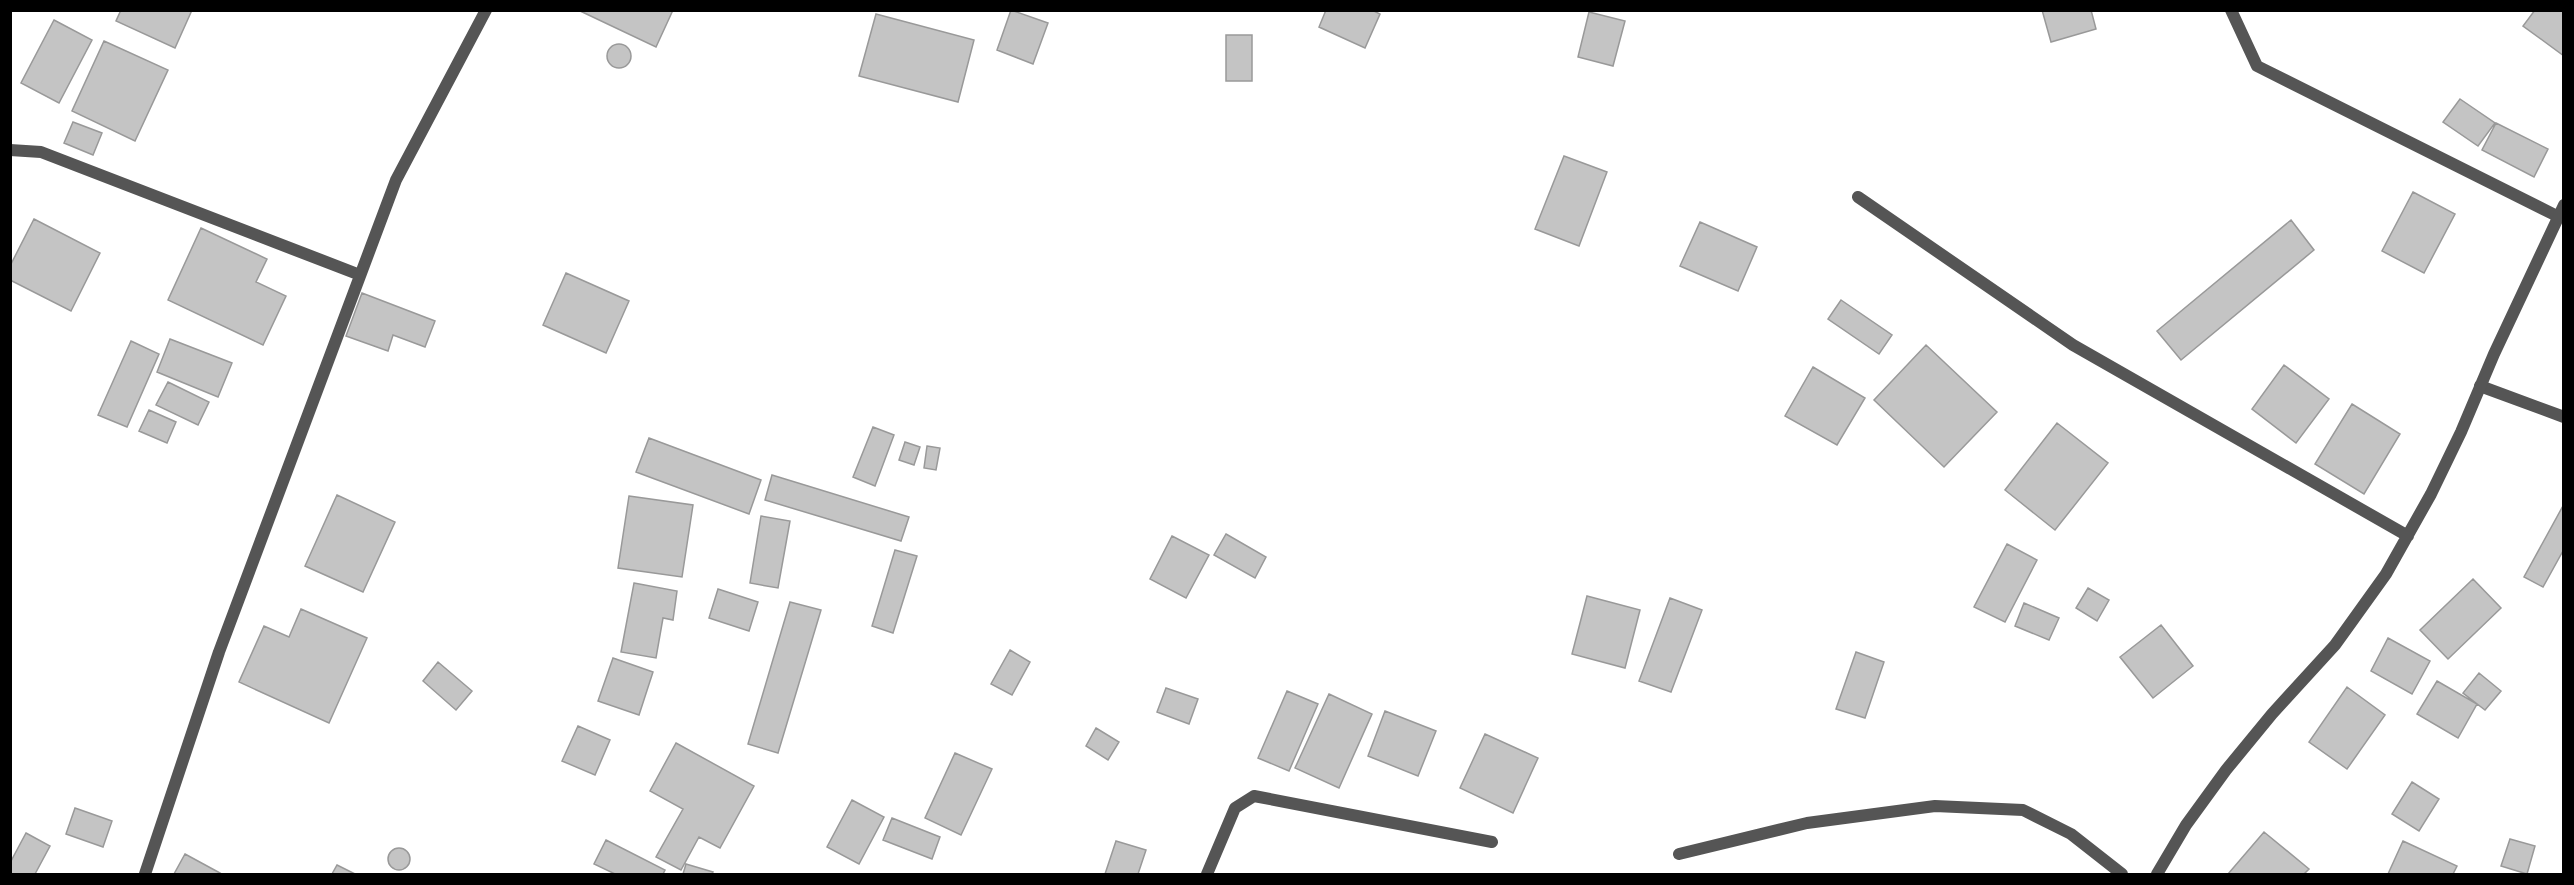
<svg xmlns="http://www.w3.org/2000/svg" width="2574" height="885" viewBox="0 0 2574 885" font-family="'Exo 2',sans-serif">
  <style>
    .building { fill: #c4c4c4; stroke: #999; stroke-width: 1.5 }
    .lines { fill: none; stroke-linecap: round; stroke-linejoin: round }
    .service { stroke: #555; stroke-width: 12 }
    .minor { stroke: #555; stroke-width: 12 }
  </style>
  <rect width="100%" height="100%" fill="#fff"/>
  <!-- building -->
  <path class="building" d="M121,10H192L175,48L116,21Z
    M578,10H673L656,47Z
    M1011,10L1048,23L1033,64L997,50Z
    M1326,10H1372L1380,14L1365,48L1319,27Z
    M2042,10H2091L2096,29L2051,42Z
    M2535,10H2564V56L2523,26Z
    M1589,12L1625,21L1613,66L1578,57Z
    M876,14L974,40L958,102L859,76Z
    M54,20L92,40L59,103L21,83Z
    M1226,35H1252V81H1226Z
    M104,41L168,70L135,141L72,111Z
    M607 56a12 12 0 1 1 24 0a12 12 0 1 1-24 0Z
    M2460,99L2495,123L2478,146L2443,122Z
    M73,122L102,133L93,155L64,143Z
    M2496,123L2548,149L2534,177L2482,150Z
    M1564,156L1607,172L1579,246L1535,229Z
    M2413,192L2455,214L2424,273L2382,251Z
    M34,219L100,253L71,311L10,280V266Z
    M2291,220L2314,250L2181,360L2157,331Z
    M1700,222L1757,247L1738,291L1680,266Z
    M201,228L267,259L256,282L286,296L263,345L168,300Z
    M566,273L629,301L606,353L543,325Z
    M362,293L435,321L425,347L393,335L388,351L346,336Z
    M1841,300L1892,335L1879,354L1828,319Z
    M170,339L232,363L218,397L157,372Z
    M131,341L159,354L127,427L98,415Z
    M1926,345L1997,412L1944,467L1874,400Z
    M2284,365L2329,399L2296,443L2252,409Z
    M1813,367L1865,398L1837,445L1785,416Z
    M168,382L209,402L198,425L156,405Z
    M2352,404L2400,434L2364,494L2315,464Z
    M149,410L176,422L167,443L139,431Z
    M2057,423L2108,463L2055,530L2005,490Z
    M873,427L894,435L875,486L853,477Z
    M649,438L761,480L749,514L636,472Z
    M905,442L920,447L914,465L899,460Z
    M927,446L940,448L936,470L924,468Z
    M772,475L909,517L901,541L765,500Z
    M337,495L395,522L363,592L305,566Z
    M629,496L693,505L682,577L618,568Z
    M2564,504V549L2543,587L2524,577Z
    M761,516L790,521L778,588L750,583Z
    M1226,534L1266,557L1255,578L1214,555Z
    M1172,536L1209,555L1186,598L1150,579Z
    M2007,544L2037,560L2005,622L1974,607Z
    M895,550L917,556L893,633L872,626Z
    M2473,579L2501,608L2448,659L2420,630Z
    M634,583L677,591L673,620L663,618L656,658L621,652Z
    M2088,588L2109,600L2097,621L2076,608Z
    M718,589L758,602L749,631L709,618Z
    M1587,596L1640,610L1625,668L1572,654Z
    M1670,598L1702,610L1671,692L1639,681Z
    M790,602L821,610L778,753L748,744Z
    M2024,603L2059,618L2049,640L2015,626Z
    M301,609L367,638L329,723L239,682L264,626L289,637Z
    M2161,625L2193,666L2153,698L2120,657Z
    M2388,638L2430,661L2412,694L2371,671Z
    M1010,650L1030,662L1012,695L991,684Z
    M1856,652L1884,662L1865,718L1836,709Z
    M613,658L653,672L639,715L598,701Z
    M438,662L472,691L456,710L423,681Z
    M2479,673L2501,691L2485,710L2463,693Z
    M2437,681L2477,704L2458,738L2417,714Z
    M2347,687L2385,715L2347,769L2309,742Z
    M1166,688L1198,699L1189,724L1157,712Z
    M1287,691L1318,704L1289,771L1258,758Z
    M1329,694L1372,714L1339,788L1295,768Z
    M1385,711L1436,731L1418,776L1368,756Z
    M578,726L610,740L595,775L562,761Z
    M1096,728L1119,742L1108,760L1086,746Z
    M1485,734L1538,758L1513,813L1460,788Z
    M676,743L754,786L720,848L699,837L681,870L656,857L683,809L650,791Z
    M955,753L992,769L961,835L925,818Z
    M2412,782L2439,799L2419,831L2392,814Z
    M852,800L884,817L859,864L827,847Z
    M75,808L112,821L103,847L66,834Z
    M892,818L940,837L932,859L883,840Z
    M2264,832L2309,869L2304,874H2228Z
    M26,833L50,846L35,874H10V863Z
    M2510,839L2535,846L2527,874L2501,866Z
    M606,840L665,870L663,874H615L594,864Z
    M1116,841L1146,850L1138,874H1105Z
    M2403,841L2457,866L2453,874H2388Z
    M388 859a11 11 0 1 1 22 0a11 11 0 1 1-22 0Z
    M185,854L220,873L219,874H174Z
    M686,864L713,872L712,874H683Z
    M337,865L355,874H332Z"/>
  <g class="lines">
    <!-- service -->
    <path class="service" d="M2480,386L2564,417
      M1679,854L1807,823L1935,806L2023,810L2071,834L2122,874
      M1207,874L1235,808L1254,796L1492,842"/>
    <!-- minor -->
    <path class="minor" d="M2231,10L2257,66L2557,216
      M10,150L41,152L360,275
      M1858,197L2073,345L2408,536
      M145,874L219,652L396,180L486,10
      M2157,874L2186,825L2226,770L2272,714L2335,645L2386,574L2431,494L2461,432L2494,354L2564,205"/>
  </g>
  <!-- border -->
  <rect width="2574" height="885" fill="none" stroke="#000000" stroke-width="24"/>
</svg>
